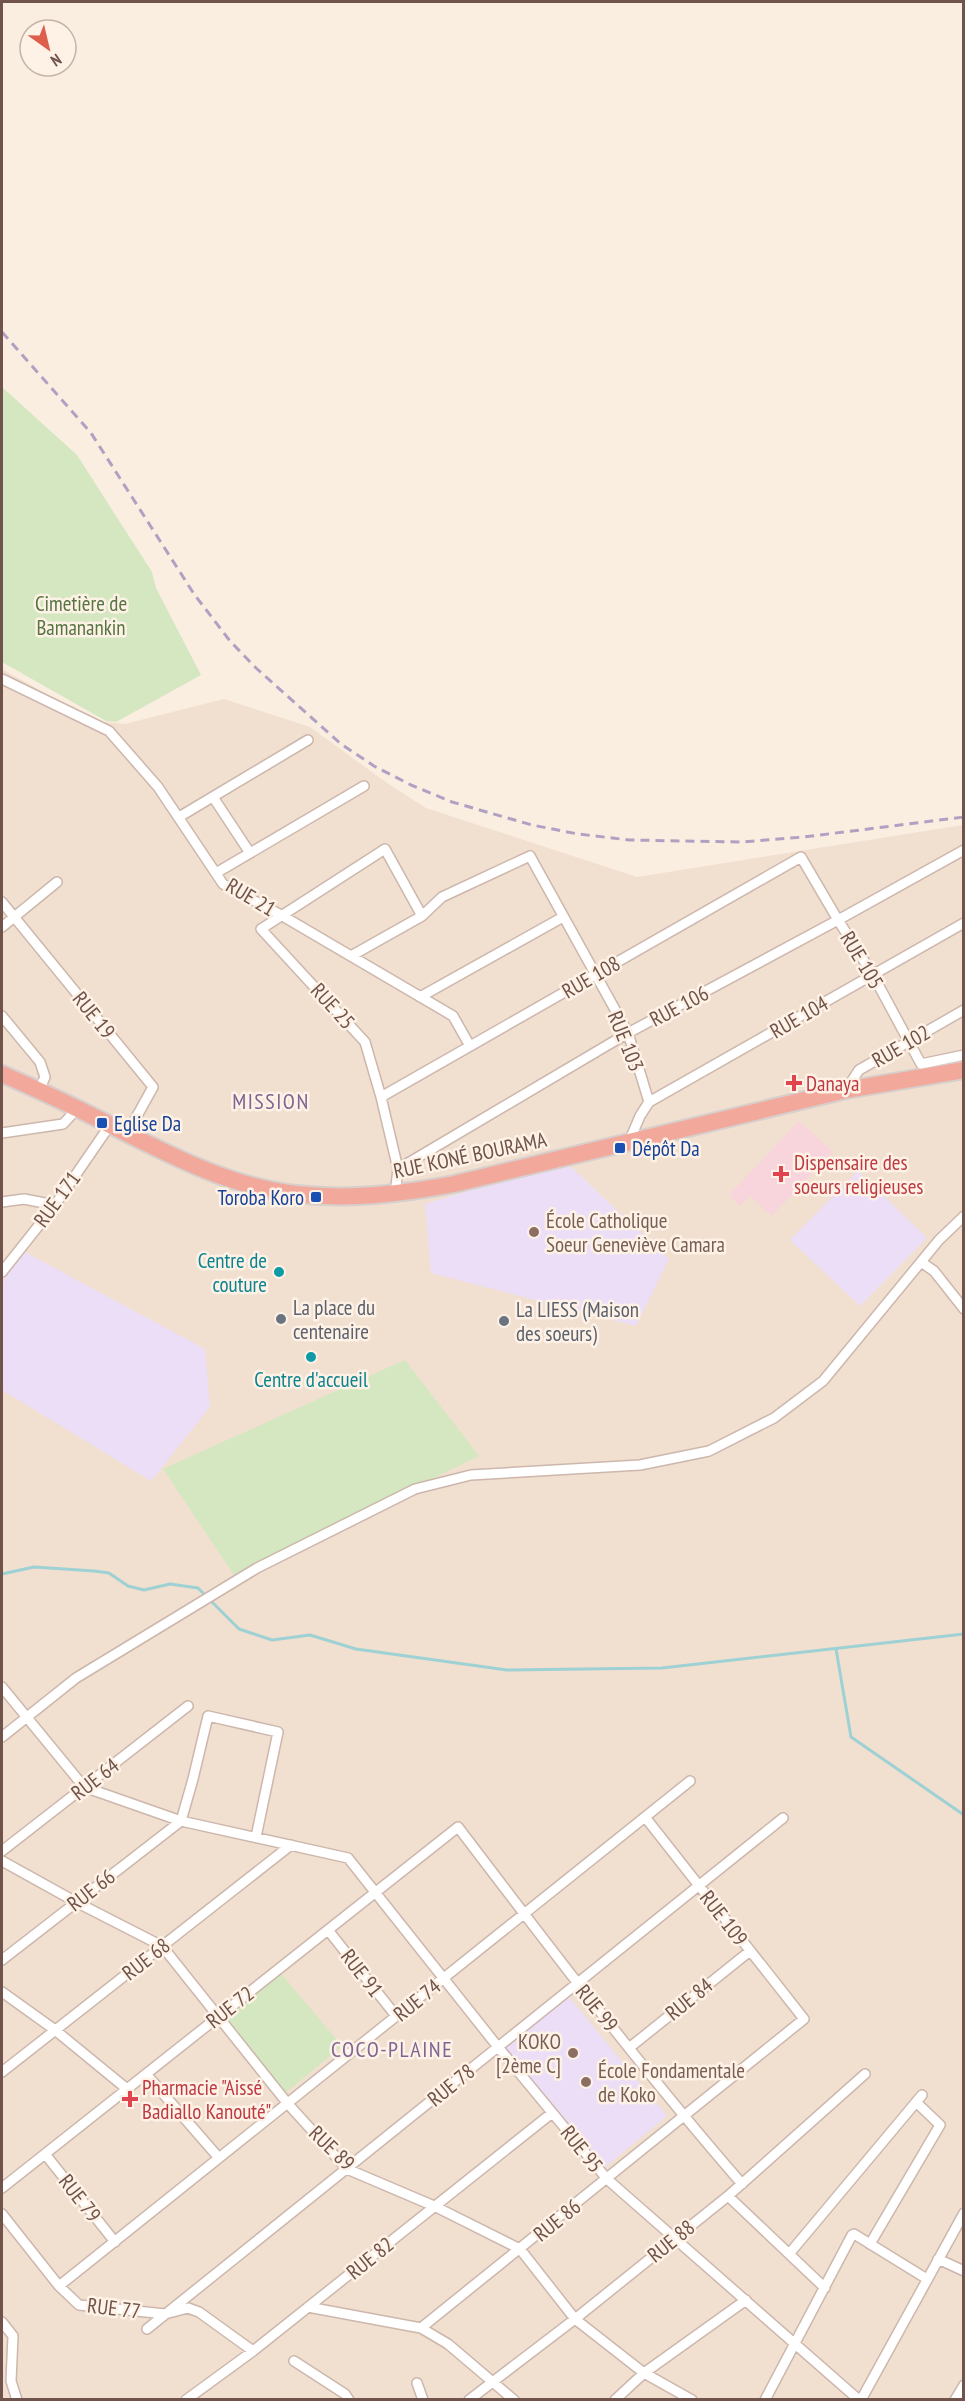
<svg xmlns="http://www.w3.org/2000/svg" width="965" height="2401" viewBox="0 0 965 2401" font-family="'PT Sans Narrow',sans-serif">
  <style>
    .residential { fill: #f1dfd0 }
    .education { fill: #ebdef6 }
    .medical { fill: #f8d5dc }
    .green { fill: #d4e7c1 }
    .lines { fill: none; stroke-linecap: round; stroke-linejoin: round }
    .stream { stroke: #9ed1d3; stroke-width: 3 }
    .street-casing { stroke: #cdb7ac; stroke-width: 12 }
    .highway-casing { stroke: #d7cfcc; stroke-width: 20 }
    .street { stroke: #fff; stroke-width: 9 }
    .highway { stroke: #f2a99b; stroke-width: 16 }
    .rail { stroke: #b0a1c2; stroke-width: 3; stroke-dasharray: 9 6; stroke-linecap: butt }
    .health-dot { fill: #e0444e; stroke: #fef2e6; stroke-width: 2 }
    .transit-dot { fill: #1a4fb4; stroke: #fef2e6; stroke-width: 2 }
    .education-dot { fill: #8d6e63; stroke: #fef2e6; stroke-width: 2 }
    .culture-dot { fill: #0f9aa8; stroke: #fef2e6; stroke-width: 2 }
    .worship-dot { fill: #6b7280; stroke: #fef2e6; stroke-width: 2 }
    .labels { text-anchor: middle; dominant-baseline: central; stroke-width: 5; stroke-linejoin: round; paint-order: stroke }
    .park-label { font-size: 21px; fill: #567542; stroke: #fef2e6 }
    .street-label { font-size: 21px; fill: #70534a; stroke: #fef2e6 }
    .health-label { font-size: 21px; fill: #be3a42; stroke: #fef2e6; text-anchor: start }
    .transit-label { font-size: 21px; fill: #164399; stroke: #fef2e6; text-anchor: start }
    .education-label { font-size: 21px; fill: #785e54; stroke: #fef2e6; text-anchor: start }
    .culture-label { font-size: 21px; fill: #0d838f; stroke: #fef2e6; text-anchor: end }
    .worship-label { font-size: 21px; fill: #5b616d; stroke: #fef2e6; text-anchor: start }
    .neighbourhood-label { font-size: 22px; letter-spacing: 1.5px; fill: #7f6593; stroke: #fef2e6 }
  </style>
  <rect width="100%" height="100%" fill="#faeee1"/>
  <!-- residential -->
  <path class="residential" d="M2,669L94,721L125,724L224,699L310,727L387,783L426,808L637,877L963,825V2399H2Z"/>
  <!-- education -->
  <path class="education" d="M569,1165L669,1259L636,1326L431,1273L425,1204L468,1191Z
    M858,1171L927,1238L860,1306L790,1240Z
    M23,1251L205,1349L210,1407L151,1481L2,1390V1283Z
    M569,1997L667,2116L603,2169L505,2047Z"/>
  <!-- medical -->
  <path class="medical" d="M799,1121L833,1152L772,1216L750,1196L740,1206L729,1195Z"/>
  <!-- green -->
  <path class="green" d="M2,387L77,455L152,572L156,588L201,675L116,722L106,721L2,662Z
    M405,1360L479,1456L234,1575L163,1469Z
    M279,1971L342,2046L282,2096L219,2021Z"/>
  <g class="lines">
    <!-- stream -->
    <path class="stream" d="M2,1574L34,1567L94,1571L109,1573L128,1586L144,1590L170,1584L198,1588L239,1629L272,1640L310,1635L356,1649L507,1670L662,1668L964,1634
      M836,1649L851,1737L964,1815"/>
    <!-- street casing -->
    <g class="street-casing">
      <path id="street" d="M2,679L109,731L158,787L223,884L281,915L453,1016L470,1046
        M213,797L250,853
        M179,817L308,740
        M216,873L364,786
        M2,902L153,1087L127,1134
        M2,927L57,882
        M351,956L422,916L442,897L530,856L628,1033L649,1102
        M420,997L563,917
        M2,1016L40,1062L45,1077L39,1090
        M846,1090L859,1070L964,1010
        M381,1097L801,857L838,920L873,975L921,1064L964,1055
        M2,1133L63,1124L78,1108
        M629,1142L640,1116L649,1102L964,923
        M398,1169L628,1033L838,920L964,850
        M395,1195L398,1169L381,1097L365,1042L261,929L385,849L422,916
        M2,1202L24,1199L55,1205
        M921,1262L934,1271L964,1309
        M2,1272L55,1205L110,1125
        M2,1687L84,1787L181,1821L348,1858L498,2047L607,2179L859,2400
        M2,1737L76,1678L257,1568L415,1489L471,1475L640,1465L709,1451L774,1418L823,1381L939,1240L964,1216
        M2,1851L188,1706
        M2,1861L76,1902L162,1946L288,2104L347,2169L434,2206L520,2249L575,2319L644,2373L692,2400
        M328,1930L396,2016
        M2,1960L181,1821L193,1779L208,1716L278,1732L256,1837
        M2,1992L55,2030L127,2089
        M629,2048L750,1951
        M2,2072L291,1845
        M146,2074L219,2158
        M45,2154L115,2242
        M2,2188L458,1827C550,1948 642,2069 742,2184
        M728,2196L825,2288
        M2,2214L59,2286L79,2305L165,2314L188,2308L199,2312L253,2351
        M870,2244L940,2125L916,2102
        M789,2254L922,2095
        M938,2259L964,2271
        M59,2286L690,1781
        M308,2307L421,2328L448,2344L514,2400
        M2,2322L13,2336L11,2381L17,2400
        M421,2328L804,2019L645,1817
        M147,2329L783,1818
        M294,2361L345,2394L349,2400
        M417,2383L423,2400
        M186,2400L253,2351L552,2113
        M469,2400L575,2319L728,2196L865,2074
        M615,2400L644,2373L746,2300
        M765,2400L852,2235L854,2234L927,2279
        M861,2400L964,2213
        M955,2400L964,2385"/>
    </g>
    <!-- highway casing -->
    <g class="highway-casing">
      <path id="highway" d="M2,1074C27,1085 52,1096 76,1108C147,1142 216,1185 296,1194C350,1200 401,1194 454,1184L846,1090L964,1070"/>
    </g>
    <!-- street -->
    <use href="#street" class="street"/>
    <!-- highway -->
    <use href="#highway" class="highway"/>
    <!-- rail -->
    <path class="rail" d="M2,332L91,433L194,594L230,641L256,668L341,744L374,766L411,785L452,802L532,825L578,834L629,840L741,842L804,837L964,817"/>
  </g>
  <!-- markers -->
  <g class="health-dot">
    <path d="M791 1074h6v6h6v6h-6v6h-6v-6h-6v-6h6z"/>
    <path d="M778 1165h6v6h6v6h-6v6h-6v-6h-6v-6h6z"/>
    <path d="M127 2090h6v6h6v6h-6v6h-6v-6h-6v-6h6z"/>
  </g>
  <g class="transit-dot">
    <rect x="96" y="1117" width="12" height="12" rx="3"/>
    <rect x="614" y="1142" width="12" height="12" rx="3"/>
    <rect x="310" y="1191" width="12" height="12" rx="3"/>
  </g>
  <g class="education-dot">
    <circle cx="534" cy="1232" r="6"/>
    <circle cx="573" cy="2053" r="6"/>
    <circle cx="586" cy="2082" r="6"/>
  </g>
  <g class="culture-dot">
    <circle cx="279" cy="1272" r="6"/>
    <circle cx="311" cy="1357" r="6"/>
  </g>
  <g class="worship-dot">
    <circle cx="281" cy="1319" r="6"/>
    <circle cx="504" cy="1321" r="6"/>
  </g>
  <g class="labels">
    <!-- park labels -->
    <g class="park-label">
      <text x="81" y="603">Cimetière de<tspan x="81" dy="24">Bamanankin</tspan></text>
    </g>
    <!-- street labels -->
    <g class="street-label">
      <text transform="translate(251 897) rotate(31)">RUE 21</text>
      <text transform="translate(862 960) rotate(59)">RUE 105</text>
      <text transform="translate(591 977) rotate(-30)">RUE 108</text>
      <text transform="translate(333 1006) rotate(48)">RUE 25</text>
      <text transform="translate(679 1006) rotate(-28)">RUE 106</text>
      <text transform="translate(94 1015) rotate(51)">RUE 19</text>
      <text transform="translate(799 1017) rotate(-30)">RUE 104</text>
      <text transform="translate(626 1041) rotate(68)">RUE 103</text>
      <text transform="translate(901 1046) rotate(-30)">RUE 102</text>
      <text transform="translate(470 1155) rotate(-12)">RUE KONÉ BOURAMA</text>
      <text transform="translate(57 1199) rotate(-54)">RUE 171</text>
      <text transform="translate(95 1779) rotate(-38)">RUE 64</text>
      <text transform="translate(91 1890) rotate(-38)">RUE 66</text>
      <text transform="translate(724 1918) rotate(52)">RUE 109</text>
      <text transform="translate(146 1959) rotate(-38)">RUE 68</text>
      <text transform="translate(362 1973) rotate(52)">RUE 91</text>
      <text transform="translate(689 1999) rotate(-39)">RUE 84</text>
      <text transform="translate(417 2000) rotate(-39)">RUE 74</text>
      <text transform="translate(230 2007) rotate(-38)">RUE 72</text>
      <text transform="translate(597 2008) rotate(51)">RUE 99</text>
      <text transform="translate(451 2085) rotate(-39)">RUE 78</text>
      <text transform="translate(332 2148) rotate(44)">RUE 89</text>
      <text transform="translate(582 2149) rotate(51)">RUE 95</text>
      <text transform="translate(80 2198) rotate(52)">RUE 79</text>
      <text transform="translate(557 2220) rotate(-39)">RUE 86</text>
      <text transform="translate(671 2241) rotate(-39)">RUE 88</text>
      <text transform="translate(370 2258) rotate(-39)">RUE 82</text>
      <text transform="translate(114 2308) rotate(7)">RUE 77</text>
    </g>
    <!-- health labels -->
    <g class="health-label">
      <text x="806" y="1083">Danaya</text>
      <text x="794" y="1162">Dispensaire des<tspan x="794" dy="24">soeurs religieuses</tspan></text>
      <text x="142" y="2087">Pharmacie "Aissé<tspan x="142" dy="24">Badiallo Kanouté"</tspan></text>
    </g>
    <!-- transit labels -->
    <g class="transit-label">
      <text x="114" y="1123">Eglise Da</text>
      <text x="632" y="1148">Dépôt Da</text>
      <text x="304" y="1197" text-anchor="end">Toroba Koro</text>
    </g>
    <!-- education labels -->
    <g class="education-label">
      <text x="546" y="1220">École Catholique<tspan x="546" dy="24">Soeur Geneviève Camara</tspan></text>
      <text x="561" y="2041" text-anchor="end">KOKO<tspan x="561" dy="24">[2ème C]</tspan></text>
      <text x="598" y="2070">École Fondamentale<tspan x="598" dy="24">de Koko</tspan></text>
    </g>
    <!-- culture labels -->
    <g class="culture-label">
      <text x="267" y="1260">Centre de<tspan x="267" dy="24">couture</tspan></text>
      <text x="311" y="1379" text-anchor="middle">Centre d'accueil</text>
    </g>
    <!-- worship labels -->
    <g class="worship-label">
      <text x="293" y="1307">La place du<tspan x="293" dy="24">centenaire</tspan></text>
      <text x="516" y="1309">La LIESS (Maison<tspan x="516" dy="24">des soeurs)</tspan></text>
    </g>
    <!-- neighbourhood labels -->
    <g class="neighbourhood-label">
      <text x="271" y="1101">MISSION</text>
      <text x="392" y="2049">COCO-PLAINE</text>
    </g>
  </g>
  <!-- border -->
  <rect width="965" height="2401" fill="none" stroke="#70534a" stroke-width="6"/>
  <!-- north arrow -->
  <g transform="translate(48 48) rotate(146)"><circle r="28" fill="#fef2e6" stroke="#c5b2a8" stroke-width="1.5"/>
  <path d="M0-4.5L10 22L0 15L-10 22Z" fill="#de5e4c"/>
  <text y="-9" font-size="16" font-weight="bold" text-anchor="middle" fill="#70534a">N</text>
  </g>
</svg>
